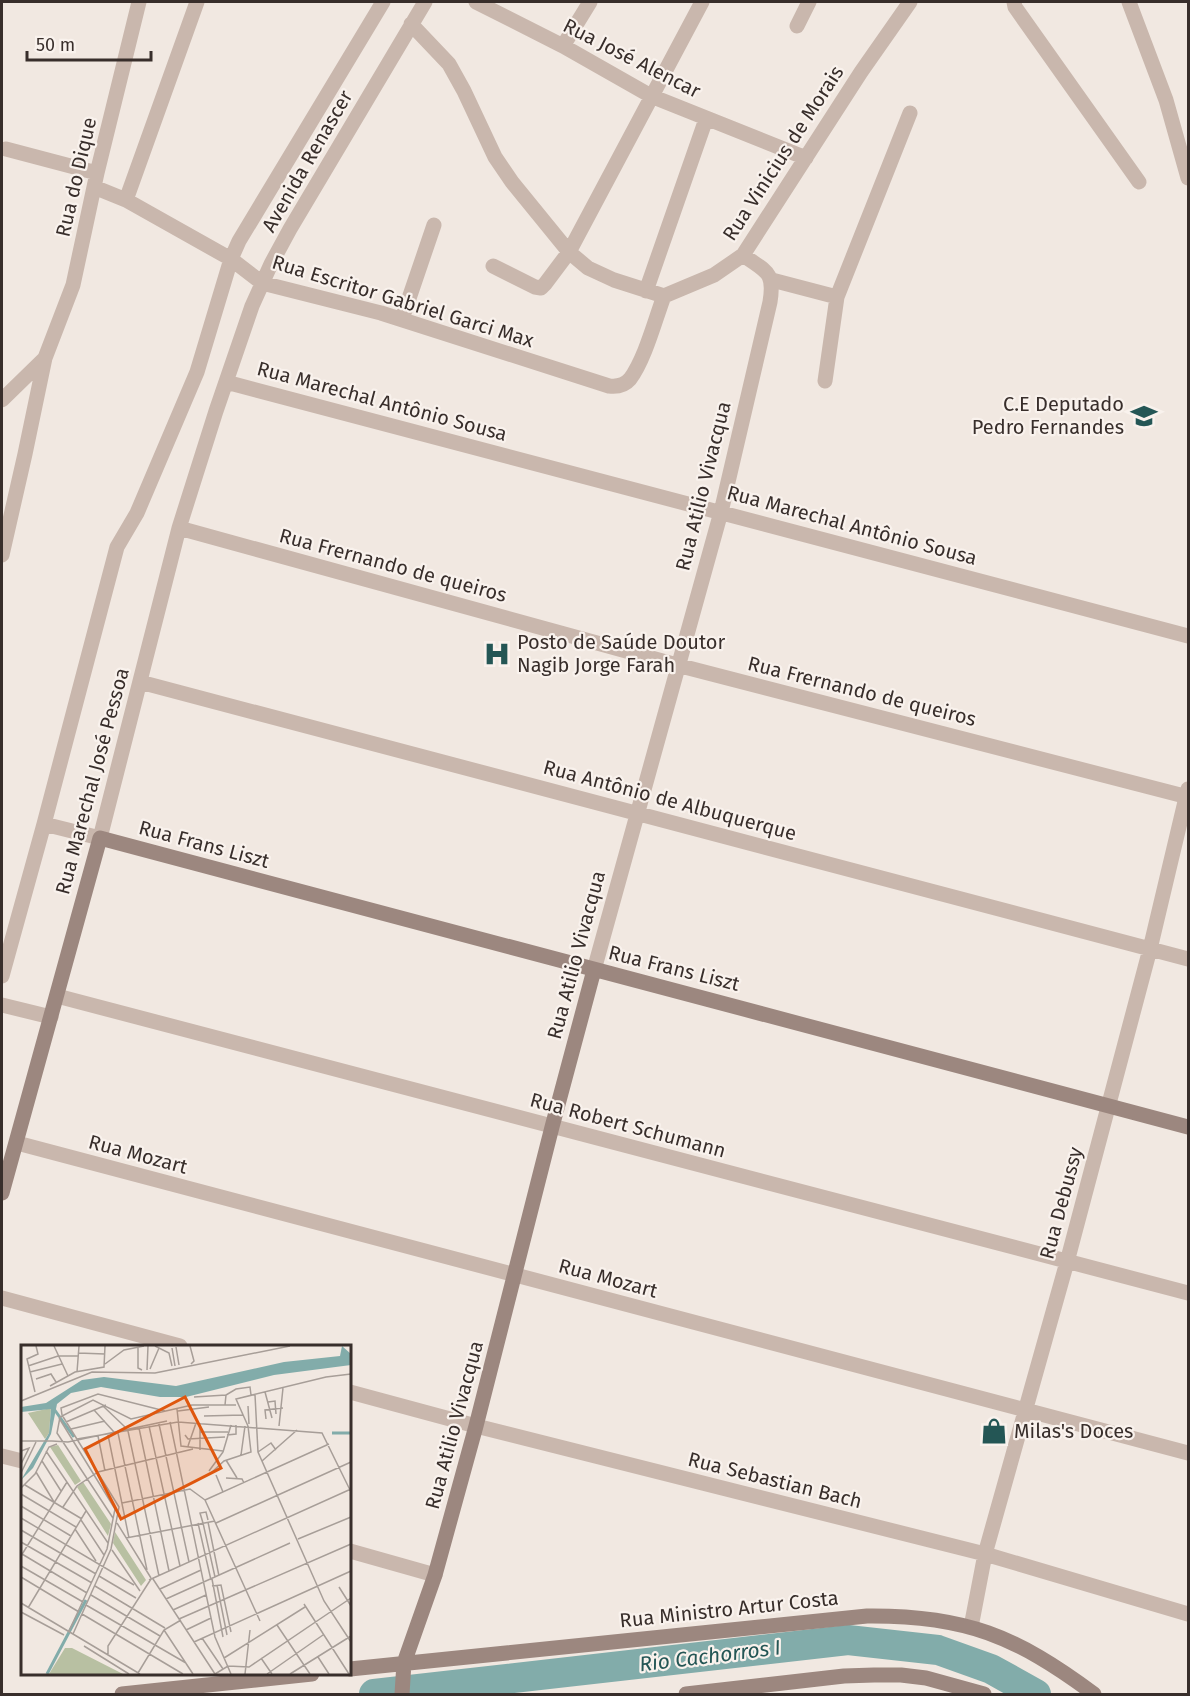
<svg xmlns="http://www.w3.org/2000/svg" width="1190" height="1696" viewBox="0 0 1190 1696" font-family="'Fira Sans',sans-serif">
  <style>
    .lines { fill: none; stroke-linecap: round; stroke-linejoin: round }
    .river { stroke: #82acaa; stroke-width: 30 }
    .street { stroke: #c9b7ad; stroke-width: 15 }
    .secondary { stroke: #9c877f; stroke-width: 15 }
    .labels { text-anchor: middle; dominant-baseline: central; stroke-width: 4.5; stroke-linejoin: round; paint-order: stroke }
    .street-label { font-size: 20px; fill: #382e2b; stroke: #f9f2ed }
    .poi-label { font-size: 20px; fill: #382e2b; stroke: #f9f2ed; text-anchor: start }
    .water-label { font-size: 21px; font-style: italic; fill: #245655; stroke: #f9f2ed }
    .inset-river { fill: none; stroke: #82acaa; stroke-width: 3 }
    .inset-road { fill: none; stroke: #a79e98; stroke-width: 1.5 }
    .view { fill: #df570e; fill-opacity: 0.15; stroke: #df570e; stroke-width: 3 }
    .inset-edge { fill: none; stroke: #382e2b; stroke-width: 3 }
  </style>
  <rect width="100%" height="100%" fill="#f1e8e1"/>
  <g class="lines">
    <!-- river -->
    <path class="river" d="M374,1694L848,1640L938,1650L991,1669L1036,1694"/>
    <!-- street -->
    <path class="street" d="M476,2L563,46L651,96L806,158
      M1014,2L1015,7L1139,182
      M1129,2L1166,100L1188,178
      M411,24L449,64L464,91L495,157L512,182L569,252L588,268L614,280L664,296
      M797,26L809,2
      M563,46L590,2
      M6,149L97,173
      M94,187L126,200L231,259L262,283L381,313L609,386C617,387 624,386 630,379C645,359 655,320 664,296
      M126,200L197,2
      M493,266L535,287L541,288L545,284L569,252L702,2
      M772,280L837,297L910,113
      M646,291L706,119
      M664,296L714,275L743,255L861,72L910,2
      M402,319L434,225
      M825,381L837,297
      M226,382L1188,636
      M2,400L45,358
      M179,528L677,665L1188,797
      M2,555L25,454L45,358L73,285L97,173L139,2
      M140,682L1188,959
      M44,824L100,838L179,528L216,411L252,306L271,264L290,229L425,2
      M594,970L721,512L770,302C775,271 766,272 743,255
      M2,976L44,824L117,547L137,513L197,372L231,259L239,241L383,2
      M57,996L1188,1293
      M2,1005L51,1017
      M17,1143L1188,1453
      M2,1298L180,1346
      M350,1392L476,1426L985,1554L1188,1614
      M2,1456L22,1461
      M350,1551L435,1575
      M971,1627L985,1554L1067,1262L1150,949L1188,789"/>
    <!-- secondary -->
    <path class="secondary" d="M2,1193L100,838L1188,1127
      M350,1669L867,1616C965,1615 1016,1636 1094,1694
      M122,1694L312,1674
      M402,1694L404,1663L435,1575L476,1426L552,1127L594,970
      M686,1694L844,1676L874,1675H901L926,1678L984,1694"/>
  </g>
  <!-- icons -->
  <defs>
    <g id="school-bare" transform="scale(2.07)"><path d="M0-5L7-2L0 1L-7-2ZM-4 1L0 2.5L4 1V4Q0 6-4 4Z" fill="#245655" stroke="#f9f2ed" stroke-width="2.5" paint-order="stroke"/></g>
    <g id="hospital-bare" transform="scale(2.07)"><path d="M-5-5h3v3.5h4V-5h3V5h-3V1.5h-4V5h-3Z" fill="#245655" stroke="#f9f2ed" stroke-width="2.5" paint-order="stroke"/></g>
    <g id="shop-bare" transform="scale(2.07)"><path d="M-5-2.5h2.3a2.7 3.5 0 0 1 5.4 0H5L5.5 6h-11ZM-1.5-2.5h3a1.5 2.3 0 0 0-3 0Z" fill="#245655" stroke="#f9f2ed" stroke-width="2.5" paint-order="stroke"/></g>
  </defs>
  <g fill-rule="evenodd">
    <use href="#school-bare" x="1144" y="416"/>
    <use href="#hospital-bare" x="497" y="654"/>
    <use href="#shop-bare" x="994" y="1431"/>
  </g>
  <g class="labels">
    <!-- street labels -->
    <g class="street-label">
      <text transform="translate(632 58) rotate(27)">Rua José Alencar</text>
      <text transform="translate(783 153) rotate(-57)">Rua Vinicius de Morais</text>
      <text transform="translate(307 161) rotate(-60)">Avenida Renascer</text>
      <text transform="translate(76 177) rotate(-77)">Rua do Dique</text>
      <text transform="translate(403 301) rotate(17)">Rua Escritor Gabriel Garci Max</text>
      <text transform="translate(382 401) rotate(15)">Rua Marechal Antônio Sousa</text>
      <text transform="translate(703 486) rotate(-76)">Rua Atilio Vivacqua</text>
      <text transform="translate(852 525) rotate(15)">Rua Marechal Antônio Sousa</text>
      <text transform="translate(393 565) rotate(15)">Rua Frernando de queiros</text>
      <text transform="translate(862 691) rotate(14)">Rua Frernando de queiros</text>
      <text transform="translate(92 781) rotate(-75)">Rua Marechal José Pessoa</text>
      <text transform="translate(670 800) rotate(15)">Rua Antônio de Albuquerque</text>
      <text transform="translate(204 844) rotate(15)">Rua Frans Liszt</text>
      <text transform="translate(576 955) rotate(-75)">Rua Atilio Vivacqua</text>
      <text transform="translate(674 968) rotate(14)">Rua Frans Liszt</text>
      <text transform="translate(628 1125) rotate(15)">Rua Robert Schumann</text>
      <text transform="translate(138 1154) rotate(15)">Rua Mozart</text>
      <text transform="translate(1061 1203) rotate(-75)">Rua Debussy</text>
      <text transform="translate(608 1278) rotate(15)">Rua Mozart</text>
      <text transform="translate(454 1425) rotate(-75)">Rua Atilio Vivacqua</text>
      <text transform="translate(775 1480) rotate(14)">Rua Sebastian Bach</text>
      <text transform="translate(729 1609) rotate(-6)">Rua Ministro Artur Costa</text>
    </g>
    <!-- poi labels -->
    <g class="poi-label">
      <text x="1124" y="404" text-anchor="end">C.E Deputado<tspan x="1124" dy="23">Pedro Fernandes</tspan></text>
      <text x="517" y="642">Posto de Saúde Doutor<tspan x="517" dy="23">Nagib Jorge Farah</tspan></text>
      <text x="1014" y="1431">Milas's Doces</text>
    </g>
    <!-- water labels -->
    <g class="water-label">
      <text transform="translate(710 1656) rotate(-7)">Rio Cachorros I</text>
    </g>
  </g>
  <!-- overview -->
  <g transform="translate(21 1345)">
    <rect width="330" height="330" fill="#f1e8e1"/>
    <path d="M30,63L28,88L24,94L7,68ZM37,100L60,136L54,140L29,102ZM62,137L90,179L87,191L56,142ZM94,187L125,235L120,241L92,198ZM44,303H51L102,329H28Z" fill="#b8c0a2"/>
    <path d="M321,1L330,9V20L253,30L165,52H139L80,42L50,48L36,59L30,89L12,123L0,135L28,88L30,64L0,67V62L25,58L61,35L83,32L155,41L263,17L319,11Z" fill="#82acaa"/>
    <path class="inset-river" d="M33,64L53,92M311,88H330M26,329L65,255"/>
    <path class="inset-road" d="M33,1L47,31M134,1L148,8L151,21M169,1L173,16L170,19M117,2V23L121,25M155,2L158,20M151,3L154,21M57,8L84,9M84,19L103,5L123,1M7,21L37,11H57M129,24L138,3M126,25L127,1M9,27L41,19M56,27L58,1M15,34L30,29L35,37M29,41L54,27L83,22L84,1M14,47L6,14L17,9L15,1M244,47L251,73M234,50L237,107L303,256L330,297M173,52L205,50M0,56L71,27L134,28L269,1M247,57L254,56L255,69M204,60L205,50L215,44L229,42L230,50M82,61L104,82M227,61L228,79M156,64L160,101L202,106M73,65L93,87M157,66L188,62M41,70L98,162L90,204L52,289M41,70L40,63L77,49L144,66M183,71L222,70M38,73L94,164L86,204L48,286M245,74L244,65L262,63M45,77L85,60M149,77L194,292L210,329M179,78V105M138,79L168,217M128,81L159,221M227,81L215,54L305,32L330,29M258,81L262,43M118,83L148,226M50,84L84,76M107,86L138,231M179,87H207M97,88L126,225M87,90L108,193M164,90L167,94L204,92M206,90L215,89V80M77,91L84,126M56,94L157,77L301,88L330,147M0,96H31M31,96L47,97L146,76M167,101L175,78M0,106L8,103L0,119M25,106L87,198M202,107L210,80M237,107L250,98L255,105M220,110L224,81M205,115L216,133M21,116L40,146M241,116L276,85M188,126L202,107M15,127L33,157M0,128L15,97M190,128L203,116L230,107L227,81M195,130L202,147M205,133L221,134L223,138M4,140L61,174M0,143L14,129L28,102L36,99M0,149L55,182M184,155L308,99M184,155L239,276M101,158L169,144L184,155M0,161L50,191M42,162L56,141L77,127L172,104M0,173L113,240M92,173L36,88L39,72L72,55L110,74L171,60H215M60,175L83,210M187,177L198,231M96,178L130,233M177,178L190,235M182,178L194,232M182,178L179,168L185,167L187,175M195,178L330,117M54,184L75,216M0,185L75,229M105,193L194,176M277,194L330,172M0,197L71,238M91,205L119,246M1,209L66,248M0,211L46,137M0,221L62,257M78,231L115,253M0,232L58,267M132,234L194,329M191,234L202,292M128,235L330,144M196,240L206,290M74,241L144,283M191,241L200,240L210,287M318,242L330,261M139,244L180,225M70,250L139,291M145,254L269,198M0,258L119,329M283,259L328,329M65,260L165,318M7,263L65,166M152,265L185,250M0,267L43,290M61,269L162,329M158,274L330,199M256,280L289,329M143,285L172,329M165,285L190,273M181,293L202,324M173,297L330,226M63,301L108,329M87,309V301L130,234M297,312L308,329M203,313L284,262M240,313L251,329M117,328L143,285L160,275M194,329L207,321L228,322L330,253M224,329L229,285M246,329L302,290M269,329L330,291"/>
    <path class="view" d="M164,52L200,123L100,174L64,104Z"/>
    <rect width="330" height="330" class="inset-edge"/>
  </g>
  <!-- border -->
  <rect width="1190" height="1696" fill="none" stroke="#382e2b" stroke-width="6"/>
  <!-- scale -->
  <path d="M27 51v9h124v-9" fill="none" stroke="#382e2b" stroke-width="3"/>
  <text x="36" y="51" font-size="18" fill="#382e2b" stroke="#f9f2ed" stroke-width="4.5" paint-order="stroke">50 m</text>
</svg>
